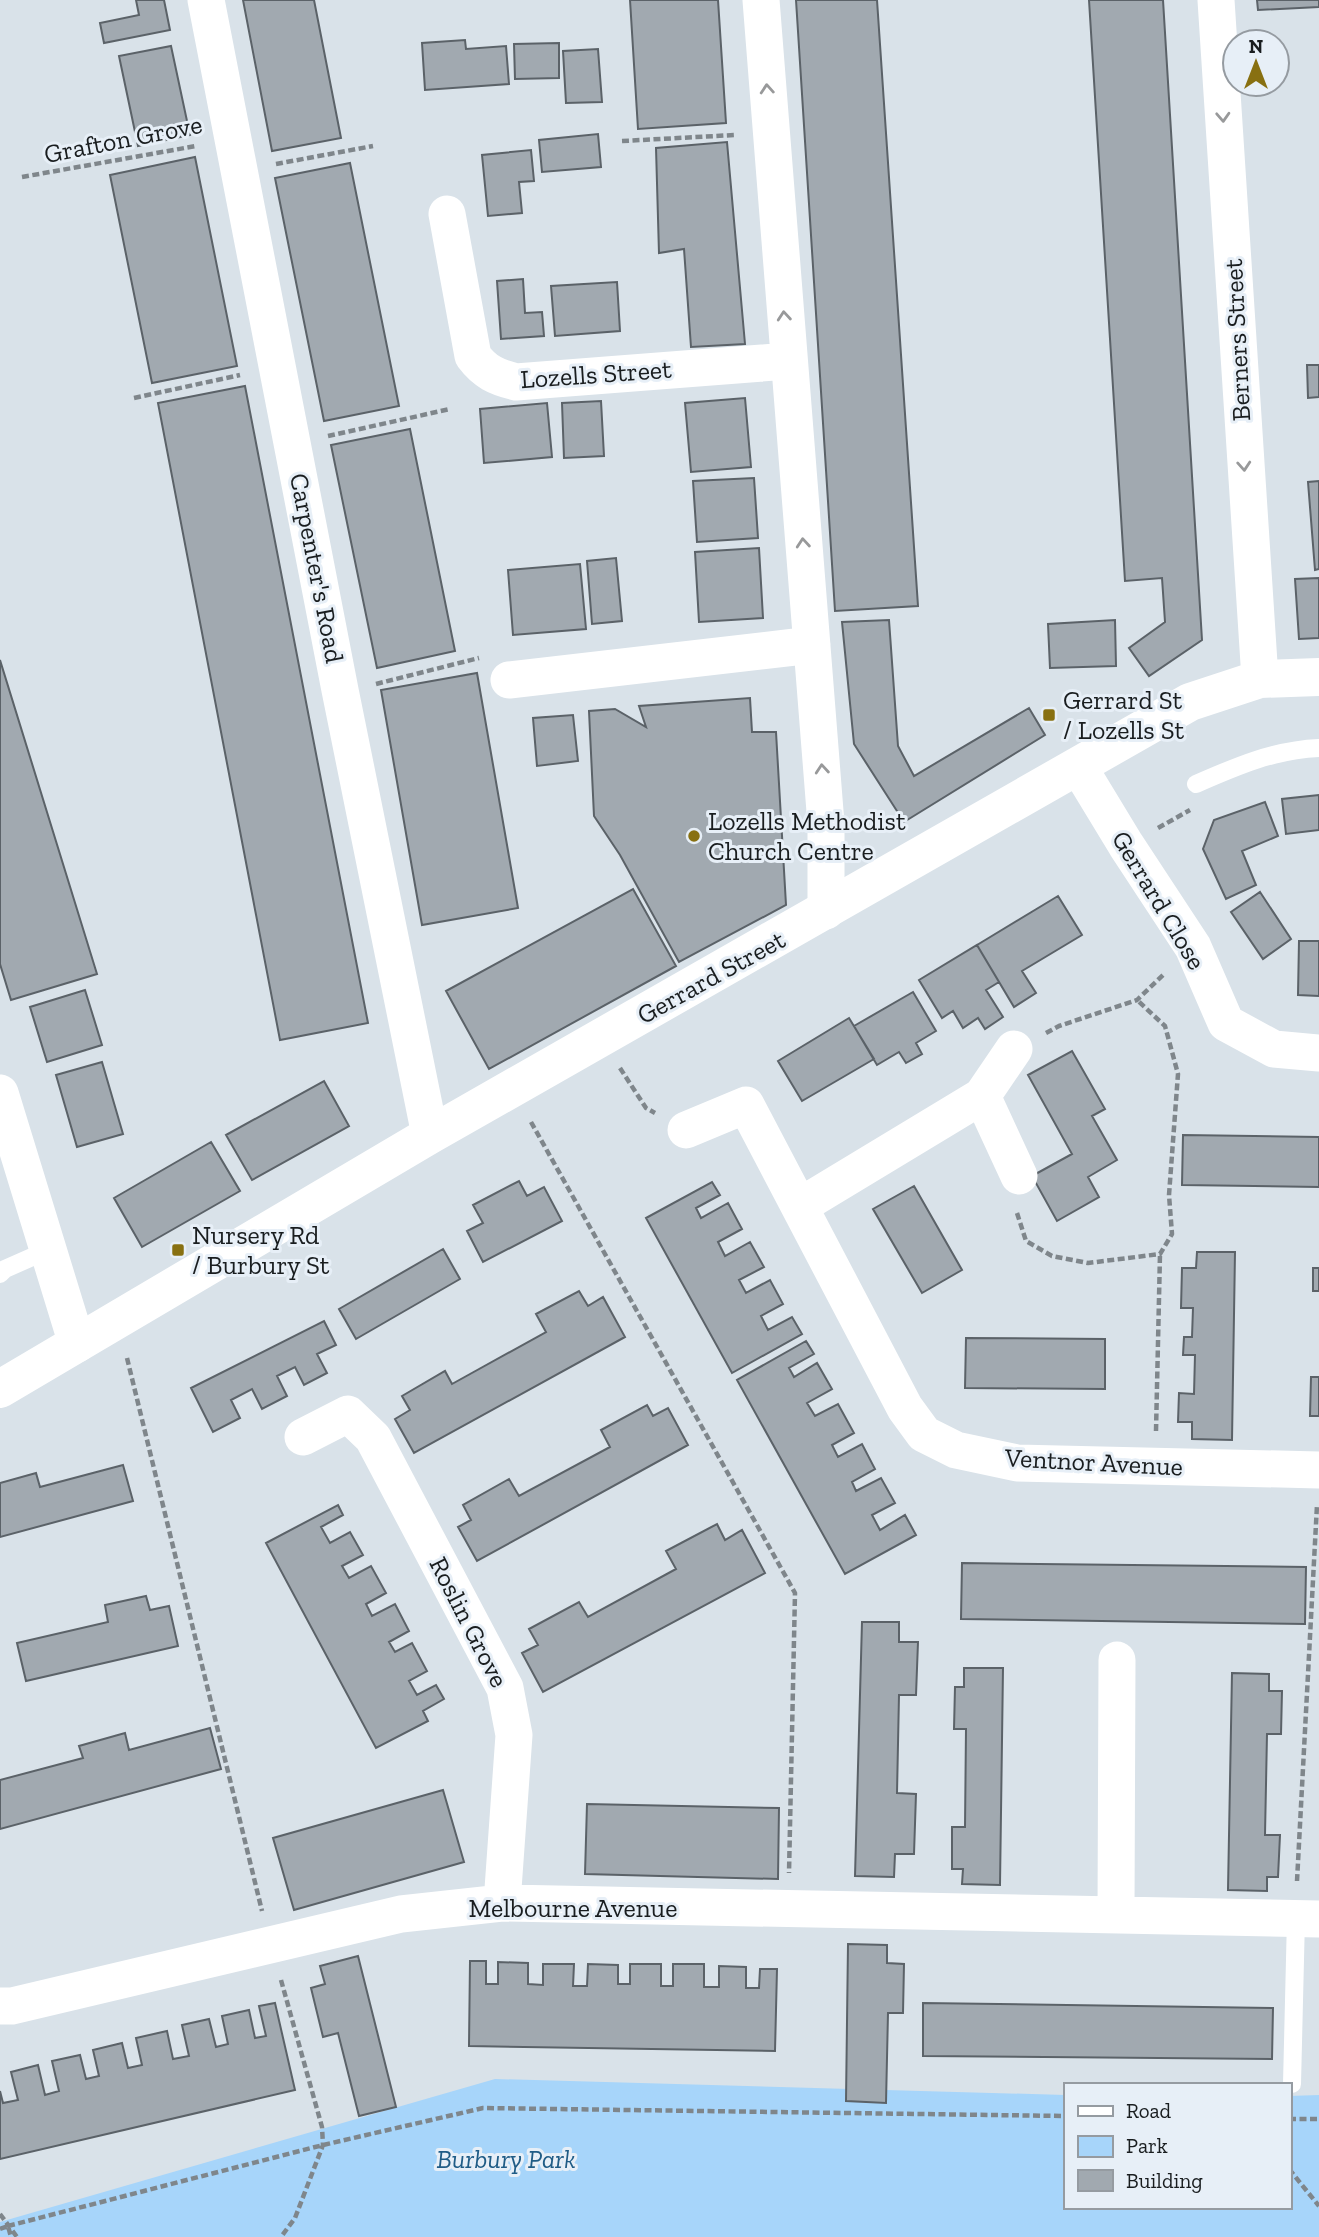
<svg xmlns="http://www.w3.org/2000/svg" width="1319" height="2237" viewBox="0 0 1319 2237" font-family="'Zilla Slab',serif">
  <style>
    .green { fill: #a7d5fa }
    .building { fill: #a1a9b0; stroke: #5b6268; stroke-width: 2 }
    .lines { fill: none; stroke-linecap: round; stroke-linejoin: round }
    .path { stroke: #7f868b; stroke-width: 4.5; stroke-dasharray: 7 3.5; stroke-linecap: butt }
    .lane { stroke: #fff; stroke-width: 18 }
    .street { stroke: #fff; stroke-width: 37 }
    .secondary { stroke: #fff; stroke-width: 38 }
    .oneway { stroke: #98999a }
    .poi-dot { fill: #887011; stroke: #e7eff7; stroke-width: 2.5 }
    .labels { text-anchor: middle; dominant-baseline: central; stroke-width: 6; stroke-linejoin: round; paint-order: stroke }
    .street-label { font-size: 26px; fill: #191d1f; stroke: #e7eff7 }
    .poi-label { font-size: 26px; fill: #191d1f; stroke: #e7eff7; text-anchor: start }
    .park-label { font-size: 26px; font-style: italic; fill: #1f5c86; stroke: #e7eff7 }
  </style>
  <rect width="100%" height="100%" fill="#d9e2e9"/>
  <!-- green -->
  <path class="green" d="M495,2079L1065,2095V2207H1289V2096L1319,2095V2237H0V2222Z"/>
  <!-- building -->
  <path class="building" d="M136,0H164L170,30L104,43L100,23L139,15Z
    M243,0H314L341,138L272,151Z
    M630,0H718L726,123L638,129Z
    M796,0H877L918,606L835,611Z
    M1089,0H1163L1202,640L1149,676L1129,648L1165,622L1162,578L1125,581Z
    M1257,0H1319V7L1258,10Z
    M465,40L466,49L506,46L509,84L425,90L422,43Z
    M559,43V78L515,79L514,44Z
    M171,46L190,135L138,146L119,56Z
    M598,49L602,102L566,103L563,51Z
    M598,134L601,167L542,172L539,140Z
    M727,142L745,344L691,347L684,249L659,253L656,148Z
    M531,150L534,181L519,182L522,213L488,216L482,155Z
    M195,157L237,366L152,383L110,175Z
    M350,163L399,406L324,421L275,178Z
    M523,279L525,313L542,312L544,336L501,339L497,281Z
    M617,282L620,331L555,336L551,286Z
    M1307,365H1319V397L1308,398Z
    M245,386L368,1023L280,1040L158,403Z
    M745,398L751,467L691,472L685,403Z
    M601,401L604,456L564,458L562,403Z
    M547,403L552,457L484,463L480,409Z
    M410,429L455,651L377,668L331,445Z
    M754,478L758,538L697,542L693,481Z
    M1319,481V569L1315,570L1308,482Z
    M759,548L763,618L699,622L695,552Z
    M616,558L622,621L592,624L587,561Z
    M580,564L586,629L513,635L508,570Z
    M1319,578V638L1299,639L1295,579Z
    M889,620L898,746L914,776L1029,708L1045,735L904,822L854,744L842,622Z
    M1115,620L1116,666L1050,668L1048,624Z
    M0,660L97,974L11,1000L0,964Z
    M477,673L518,908L422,925L381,690Z
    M750,698L752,732H776L786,905L679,962L620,855L594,816L589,711L615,709L646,727L639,706Z
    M573,715L578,761L537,766L533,718Z
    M1319,795V830L1286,834L1282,799Z
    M1265,802L1278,836L1242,851L1256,885L1226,899L1203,849L1214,820Z
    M633,889L676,966L489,1069L446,991Z
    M1260,892L1291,939L1263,959L1231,912Z
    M1058,896L1082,935L1022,971L1036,993L1014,1007L977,945Z
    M1299,941H1319V996L1298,995Z
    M977,945L999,982L986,990L1003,1017L985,1029L978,1018L963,1028L953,1011L942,1018L919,980Z
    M85,990L102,1045L47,1062L30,1007Z
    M913,992L936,1031L916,1043L922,1054L906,1063L899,1052L877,1065L854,1026Z
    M849,1018L874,1059L802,1101L778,1061Z
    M1072,1051L1105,1109L1092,1116L1117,1160L1088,1177L1099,1197L1057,1221L1032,1176L1072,1154L1028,1075Z
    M102,1062L123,1134L77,1147L56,1075Z
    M324,1081L349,1126L252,1180L226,1135Z
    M1183,1135L1319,1137V1187L1182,1185Z
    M211,1142L240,1191L142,1247L114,1198Z
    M519,1181L527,1196L544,1187L562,1221L483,1262L467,1231L483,1223L473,1205Z
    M712,1182L720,1195L696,1208L701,1218L728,1203L742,1229L718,1242L725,1256L750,1242L764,1267L739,1280L746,1293L770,1280L783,1304L761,1316L768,1330L792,1317L802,1334L732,1373L646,1218Z
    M914,1186L962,1270L922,1293L873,1209Z
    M443,1249L460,1279L356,1339L339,1309Z
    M1197,1252H1235L1232,1440L1192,1439V1422H1178L1179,1393L1194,1394L1195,1355H1183L1184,1337H1192L1193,1308H1181L1182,1268H1196Z
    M1313,1268H1319V1291H1313Z
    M579,1291L588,1306L603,1297L625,1337L414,1453L395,1419L410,1410L402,1396L445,1371L452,1384L546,1332L536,1314Z
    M324,1321L336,1345L317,1354L327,1373L304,1385L295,1367L277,1376L287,1396L262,1409L252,1389L231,1400L240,1418L213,1432L191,1388Z
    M966,1338L1105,1339V1389L965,1388Z
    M806,1341L814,1354L789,1368L794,1377L817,1363L832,1389L807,1403L815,1416L838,1404L854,1433L832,1445L838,1457L862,1444L875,1469L852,1482L856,1491L881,1478L895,1503L872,1515L880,1530L905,1515L916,1535L845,1574L737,1380Z
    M1311,1377H1319V1416H1310Z
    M647,1405L653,1416L668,1408L688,1445L477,1561L458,1527L471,1520L463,1505L509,1479L519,1496L610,1447L601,1430Z
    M123,1465L133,1501L0,1537V1483L36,1473L40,1487Z
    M338,1505L343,1515L321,1527L330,1543L350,1532L363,1555L342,1566L349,1578L371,1566L386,1593L366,1604L372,1616L395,1604L409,1631L389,1642L395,1652L412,1643L427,1671L409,1681L417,1695L436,1685L444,1699L423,1711L428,1721L376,1748L266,1543Z
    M717,1524L725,1540L742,1530L765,1573L543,1692L522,1653L538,1645L529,1629L579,1602L588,1617L676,1569L666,1551Z
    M962,1563L1306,1567L1305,1624L961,1619Z
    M146,1596L150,1610L169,1606L178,1646L26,1681L17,1643L108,1622L105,1605Z
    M862,1622H899V1642H918L916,1695H899L897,1793L916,1794L914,1854H895L894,1877L855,1876Z
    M964,1668H1003L1000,1885L962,1884L963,1869H952V1827H965L966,1729H954L955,1687H964Z
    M1232,1673L1269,1674V1691H1282L1281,1734H1267L1265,1835H1280L1278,1877H1267V1891L1228,1890Z
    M210,1728L221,1769L0,1829V1780L83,1758L79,1746L125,1733L129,1750Z
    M443,1790L464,1862L294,1910L273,1838Z
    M587,1804L779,1808L778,1879L585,1874Z
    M848,1944L887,1945V1963L904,1964L903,2013H888L886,2103L846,2101Z
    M358,1956L396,2107L359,2116L338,2033L323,2037L311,1988L325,1984L320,1966Z
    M470,1961H486V1984H498V1962L528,1963V1984L543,1985V1964H574L573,1986H587L588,1964L618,1965V1984H630V1964H661V1986H673V1964H704V1987H719V1966L746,1967V1988H759L760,1969H777L775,2051L469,2046Z
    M275,2003L295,2090L0,2159V2091L3,2103L18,2100L11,2072L38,2065L45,2095L59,2091L52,2061L80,2055L86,2079L99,2076L93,2050L122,2043L128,2068L142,2065L136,2038L167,2031L173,2059L189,2056L182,2025L209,2019L216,2047L228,2044L222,2016L249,2010L255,2038L266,2036L259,2006Z
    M923,2003L1273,2008L1272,2059L923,2056Z"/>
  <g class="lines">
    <!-- path -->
    <path class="path" d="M622,141L735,135
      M276,164L373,146
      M22,177L196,146
      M134,398L240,375
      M328,436L450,409
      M376,684L479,658
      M1158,828L1190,810
      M1046,1033L1059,1026L1137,1000L1164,974
      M620,1068L646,1108L655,1113
      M531,1122L795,1593L789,1873
      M1017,1213L1026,1241L1052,1256L1088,1263L1160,1254L1172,1234L1169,1195L1178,1074L1165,1026L1137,1000
      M127,1358L262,1911
      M1156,1431L1160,1254
      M1297,1881L1317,1505
      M281,1980L322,2127L323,2145L295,2218L281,2237
      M1289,2119H1319
      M1289,2169L1319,2206
      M0,2214L17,2237
      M8,2226L323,2145L483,2108L1065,2116
      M0,2229L8,2226L11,2237"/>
    <!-- lane -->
    <path class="lane" d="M1196,784C1237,766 1274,750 1319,748
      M0,1274L5,1269L48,1250
      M1292,2084L1296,1918"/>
    <!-- street -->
    <path class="street" d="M206,0L340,690L430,1135
      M761,0L826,824V911
      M1216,0L1260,679
      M447,214L473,356C485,372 496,377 516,382L788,361
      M509,680L812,645
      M1078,766L1126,845L1193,947L1226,1023L1274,1049L1319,1053
      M0,1093L77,1344
      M982,1096L1019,1176
      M686,1130L746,1105L905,1408L924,1434L956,1450L1017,1463L1319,1470
      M800,1206L982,1096L1014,1049
      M303,1437L348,1414L373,1438L505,1688L514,1735L502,1903
      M1116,1913L1117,1660
      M0,2006H12L401,1914L502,1903L1319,1919"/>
    <!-- secondary -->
    <path class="secondary" d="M0,1389L430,1135L1190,702L1260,679L1319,677"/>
  </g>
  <!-- one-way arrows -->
  <defs><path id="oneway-chevron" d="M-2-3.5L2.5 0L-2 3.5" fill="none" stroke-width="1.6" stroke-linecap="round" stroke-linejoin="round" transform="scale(1.75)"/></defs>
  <g class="oneway">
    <use href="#oneway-chevron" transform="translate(767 89) rotate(-94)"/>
    <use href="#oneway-chevron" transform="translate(1223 117) rotate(87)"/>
    <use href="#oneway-chevron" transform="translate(784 316) rotate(-95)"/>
    <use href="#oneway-chevron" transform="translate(1244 466) rotate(86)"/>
    <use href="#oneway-chevron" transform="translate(803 543) rotate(-95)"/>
    <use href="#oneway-chevron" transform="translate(822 769) rotate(-95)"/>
  </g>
  <!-- markers -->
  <g class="poi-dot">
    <rect x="1042" y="708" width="14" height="14" rx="3.5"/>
    <circle cx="694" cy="836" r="7"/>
    <rect x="171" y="1243" width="14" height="14" rx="3.5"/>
  </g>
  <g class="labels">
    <!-- street labels -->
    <g class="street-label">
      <text transform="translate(123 139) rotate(-11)">Grafton Grove</text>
      <text transform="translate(1237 340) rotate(-93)">Berners Street</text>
      <text transform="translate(596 374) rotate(-4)">Lozells Street</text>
      <text transform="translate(317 568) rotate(79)">Carpenter's Road</text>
      <text transform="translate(1159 900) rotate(59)">Gerrard Close</text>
      <text transform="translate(711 977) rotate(-29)">Gerrard Street</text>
      <text transform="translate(1094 1462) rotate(3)">Ventnor Avenue</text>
      <text transform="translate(469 1622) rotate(63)">Roslin Grove</text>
      <text x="573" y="1908">Melbourne Avenue</text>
    </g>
    <!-- poi labels -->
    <g class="poi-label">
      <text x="1063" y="700">Gerrard St<tspan x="1063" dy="30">/ Lozells St</tspan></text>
      <text x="708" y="821">Lozells Methodist<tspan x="708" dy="30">Church Centre</tspan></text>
      <text x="192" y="1235">Nursery Rd<tspan x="192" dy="30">/ Burbury St</tspan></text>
    </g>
    <!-- park labels -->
    <g class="park-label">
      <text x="506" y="2159">Burbury Park</text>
    </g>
  </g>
  <!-- legend -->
  <rect x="1064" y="2083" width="228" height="126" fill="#e7eff7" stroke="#959ba1" stroke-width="2"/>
  <rect x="1078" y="2106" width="35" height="10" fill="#ffffff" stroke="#959ba1" stroke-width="2"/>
  <text x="1126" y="2118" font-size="21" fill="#191d1f">Road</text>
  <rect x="1078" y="2136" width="35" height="21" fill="#a7d5fa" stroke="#959ba1" stroke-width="2"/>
  <text x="1126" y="2153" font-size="21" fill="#191d1f">Park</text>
  <rect x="1078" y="2170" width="35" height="21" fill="#a1a9b0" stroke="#959ba1" stroke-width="2"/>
  <text x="1126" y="2188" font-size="21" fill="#191d1f">Building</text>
  <!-- north arrow -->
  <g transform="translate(1256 63)"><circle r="33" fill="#e7eff7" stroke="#959ba1" stroke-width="2"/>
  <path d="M0-5L12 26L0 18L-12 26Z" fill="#887011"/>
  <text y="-10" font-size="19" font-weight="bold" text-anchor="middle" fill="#191d1f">N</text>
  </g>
</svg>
